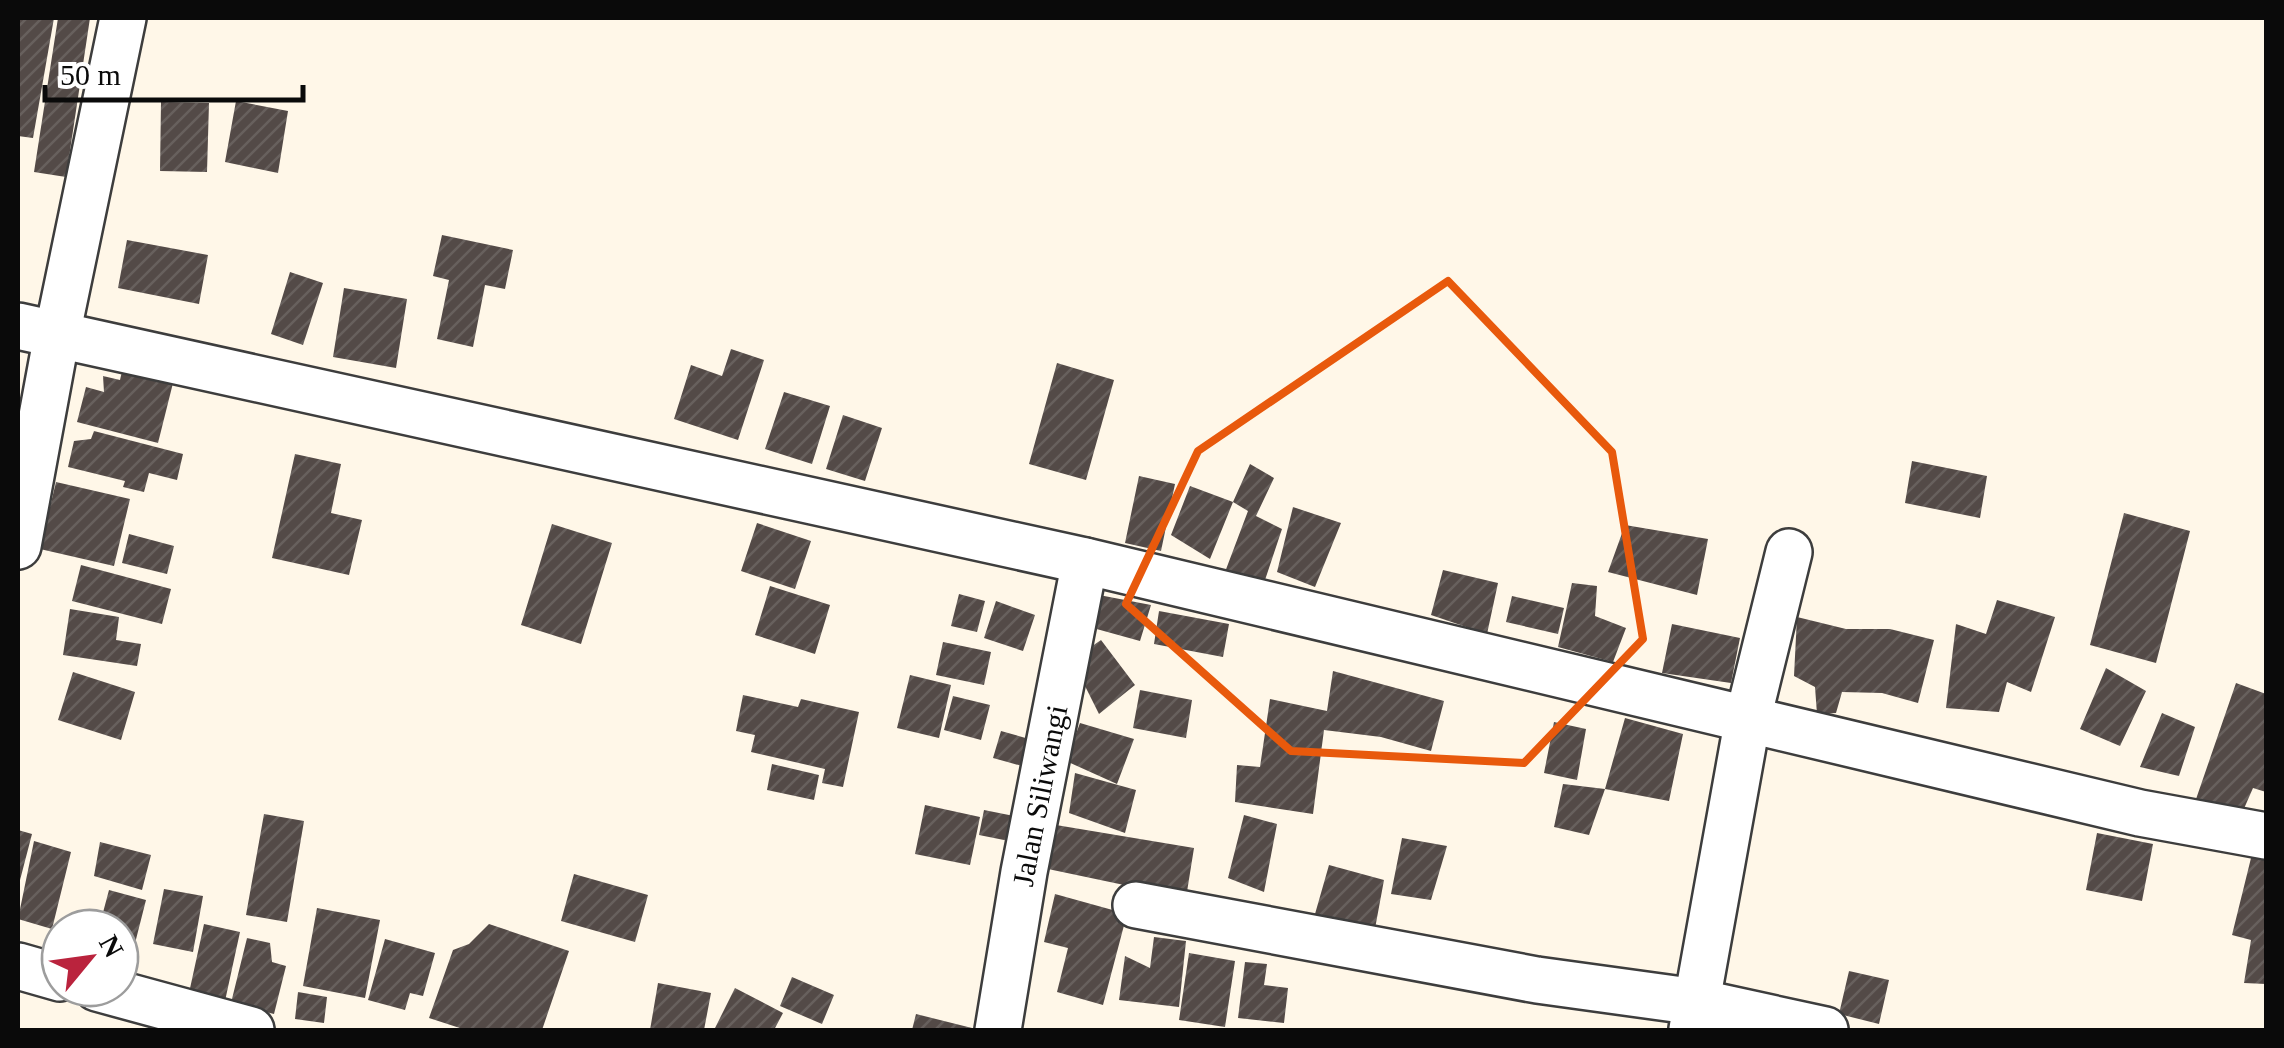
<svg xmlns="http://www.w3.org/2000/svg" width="2284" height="1048" viewBox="0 0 2284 1048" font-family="'Times New Roman',serif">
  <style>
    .building { fill: url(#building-hatch) }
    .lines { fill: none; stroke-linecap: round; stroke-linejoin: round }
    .minor-casing { stroke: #3d3d3d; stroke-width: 50 }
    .minor { stroke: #fff; stroke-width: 45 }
    .marked { fill: none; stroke: #e8590c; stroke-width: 8; stroke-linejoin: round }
    .labels { text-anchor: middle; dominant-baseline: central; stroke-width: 10; stroke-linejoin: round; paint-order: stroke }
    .street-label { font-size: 30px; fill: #0a0a0a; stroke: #fff }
  </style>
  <defs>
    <pattern id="building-hatch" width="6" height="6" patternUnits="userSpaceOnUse" patternTransform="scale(2.5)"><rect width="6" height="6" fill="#534a47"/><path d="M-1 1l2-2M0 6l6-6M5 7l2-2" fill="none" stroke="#67605d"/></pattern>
  </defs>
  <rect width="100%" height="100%" fill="#fff7e8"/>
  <!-- building -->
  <path class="building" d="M18,18H54L33,138L18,136Z
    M58,18H90L66,177L34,172Z
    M236,101L288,111L278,173L225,162Z
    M161,102L209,103L207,172L160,171Z
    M442,235L513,250L505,289L485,285L473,347L437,339L449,280L433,276Z
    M127,240L208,255L199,304L118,288Z
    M290,272L323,283L303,345L271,334Z
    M344,288L407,299L396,368L333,357Z
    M731,349L764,360L738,440L674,419L691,365L722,376Z
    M124,362L175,375L158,443L77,422L86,387L104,392L103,376L120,380Z
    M1057,363L1114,380L1086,480L1029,464Z
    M784,392L830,406L812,464L765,449Z
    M843,415L882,428L865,481L826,469Z
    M94,431L183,454L177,480L149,473L144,492L123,487L125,481L68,467L74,441L91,439Z
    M295,454L341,464L331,513L362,520L349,575L272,558Z
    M1912,461L1987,476L1980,518L1905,503Z
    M1250,464L1274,478L1256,516L1282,529L1262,589L1225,572L1248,511L1233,502Z
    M1139,476L1175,484L1161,551L1125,543Z
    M56,482L130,499L114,566L40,549Z
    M1190,486L1233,502L1210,559L1171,535Z
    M1293,507L1341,523L1315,587L1277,572Z
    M2124,513L2190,531L2156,663L2090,645Z
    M757,523L811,541L795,589L741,571Z
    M552,524L612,543L581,644L521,625Z
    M1625,525L1708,539L1697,595L1608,572Z
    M129,534L174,546L167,574L122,563Z
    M81,565L171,589L162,624L72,601Z
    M1443,570L1498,583L1487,634L1431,615Z
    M1572,583L1597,586L1595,616L1626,628L1613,662L1558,647Z
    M770,586L830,605L815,654L755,635Z
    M959,594L985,601L977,632L951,626Z
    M1099,595L1151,605L1140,641L1093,628Z
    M1512,596L1564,608L1558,634L1506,622Z
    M1997,600L2055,617L2031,692L2007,682L1999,712L1946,708L1956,624L1986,634Z
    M996,601L1035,615L1023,651L984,638Z
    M70,609L119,617L116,640L141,644L137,666L63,655Z
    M1159,611L1229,624L1223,657L1154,644Z
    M1797,617L1846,629H1890L1934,640L1918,703L1882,693L1842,692L1836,713L1817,714L1815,687L1794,676Z
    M1672,624L1740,638L1731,683L1662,673Z
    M1101,640L1135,685L1099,714L1072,660Z
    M943,642L991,652L984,685L936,675Z
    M2106,668L2146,691L2120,746L2080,729Z
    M1333,671L1444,701L1431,751L1381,737L1324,730L1313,814L1235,802L1237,765L1260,767L1270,699L1327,711Z
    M73,672L135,692L121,740L58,720Z
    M910,675L951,685L939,738L897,728Z
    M2236,683L2266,694V792L2253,788L2239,820L2195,802Z
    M1140,690L1192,700L1186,738L1133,728Z
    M743,695L798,707L801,699L859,712L843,787L822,783L825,769L751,752L755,735L736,731Z
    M953,696L990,705L981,740L944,730Z
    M2162,713L2195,727L2179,776L2140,767Z
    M1625,718L1683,734L1669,801L1605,789Z
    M1554,722L1586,729L1577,780L1544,773Z
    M1080,723L1134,739L1117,784L1066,761Z
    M1001,731L1029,739L1022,766L993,758Z
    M772,764L819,775L814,800L767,790Z
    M1075,773L1136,790L1125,833L1069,813Z
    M1563,784L1605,789L1589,835L1554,827Z
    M925,805L980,817L970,865L915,854Z
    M984,810L1014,816L1009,841L979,835Z
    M264,814L304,821L287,922L246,915Z
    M1244,815L1277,824L1264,892L1228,878Z
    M1056,825L1194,848L1186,898L1048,869Z
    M18,830L32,834L19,884L18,883Z
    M2097,833L2153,844L2142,901L2086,890Z
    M1402,838L1447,846L1431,900L1391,894Z
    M34,841L71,852L52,929L18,919Z
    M100,842L151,855L142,890L94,876Z
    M2252,854L2266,860V984L2244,983L2251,940L2232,935Z
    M1329,865L1384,880L1374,934L1313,921Z
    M574,874L648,895L635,942L561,921Z
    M164,889L203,896L193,952L153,944Z
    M109,890L146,900L130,963L120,960V928H85L88,916L101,920Z
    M1055,894L1127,914L1103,1005L1057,992L1068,948L1044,942Z
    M317,908L380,920L365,998L303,986Z
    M204,924L240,932L225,1001L189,993Z
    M489,924L569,951L542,1030H466L429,1018L453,950L469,944Z
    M1154,937L1186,941L1179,1007L1119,1000L1125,956L1150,968Z
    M247,938L270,943L272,962L286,966L274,1014L231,1003Z
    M385,939L435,953L423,996L410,993L405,1010L368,1000Z
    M1189,953L1235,961L1225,1027L1179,1020Z
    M1245,962L1267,964L1264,985L1288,988L1284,1023L1238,1018Z
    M1849,971L1889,980L1879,1024L1839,1014Z
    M792,977L834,995L822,1024L780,1006Z
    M658,983L711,993L704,1030H650Z
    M735,988L783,1013L774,1030H714Z
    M298,992L327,997L324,1023L295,1019Z
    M916,1014L976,1029V1030H912Z"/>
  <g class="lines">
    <!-- minor casing -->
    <g class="minor-casing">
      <g id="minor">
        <path d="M18,326L1085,561L2140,813L2266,836"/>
        <path d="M18,546L57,335L123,18"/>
        <path d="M1136,905L1537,980L1697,1002L1825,1030"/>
        <path d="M18,966L60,978"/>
        <path d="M97,988L251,1030"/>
        <path d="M1692,1029L1748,718L1789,552"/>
        <path id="s1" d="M998,1030L1024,872L1085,561"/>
      </g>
    </g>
    <!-- minor -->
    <use href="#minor" class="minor"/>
  </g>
  <!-- marked area -->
  <path class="marked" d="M1448,281L1612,452L1643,639L1524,763L1291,751L1126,604L1198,451Z"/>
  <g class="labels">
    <!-- street labels -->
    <g class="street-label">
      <text stroke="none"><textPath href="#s1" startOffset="238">Jalan Siliwangi</textPath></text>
    </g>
  </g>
  <!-- border -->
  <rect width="2284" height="1048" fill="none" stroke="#0a0a0a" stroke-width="40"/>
  <!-- north arrow -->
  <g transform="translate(90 958) rotate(61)"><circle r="48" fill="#ffffff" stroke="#9d9d9d" stroke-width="2.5"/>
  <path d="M0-8L18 38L0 25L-18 38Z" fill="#ba233d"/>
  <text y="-15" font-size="28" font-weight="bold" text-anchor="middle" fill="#0a0a0a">N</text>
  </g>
  <!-- scale -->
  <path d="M45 85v15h258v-15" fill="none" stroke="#0a0a0a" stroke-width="5"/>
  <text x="60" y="85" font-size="30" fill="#0a0a0a" stroke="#ffffff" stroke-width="8" paint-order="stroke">50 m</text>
</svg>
